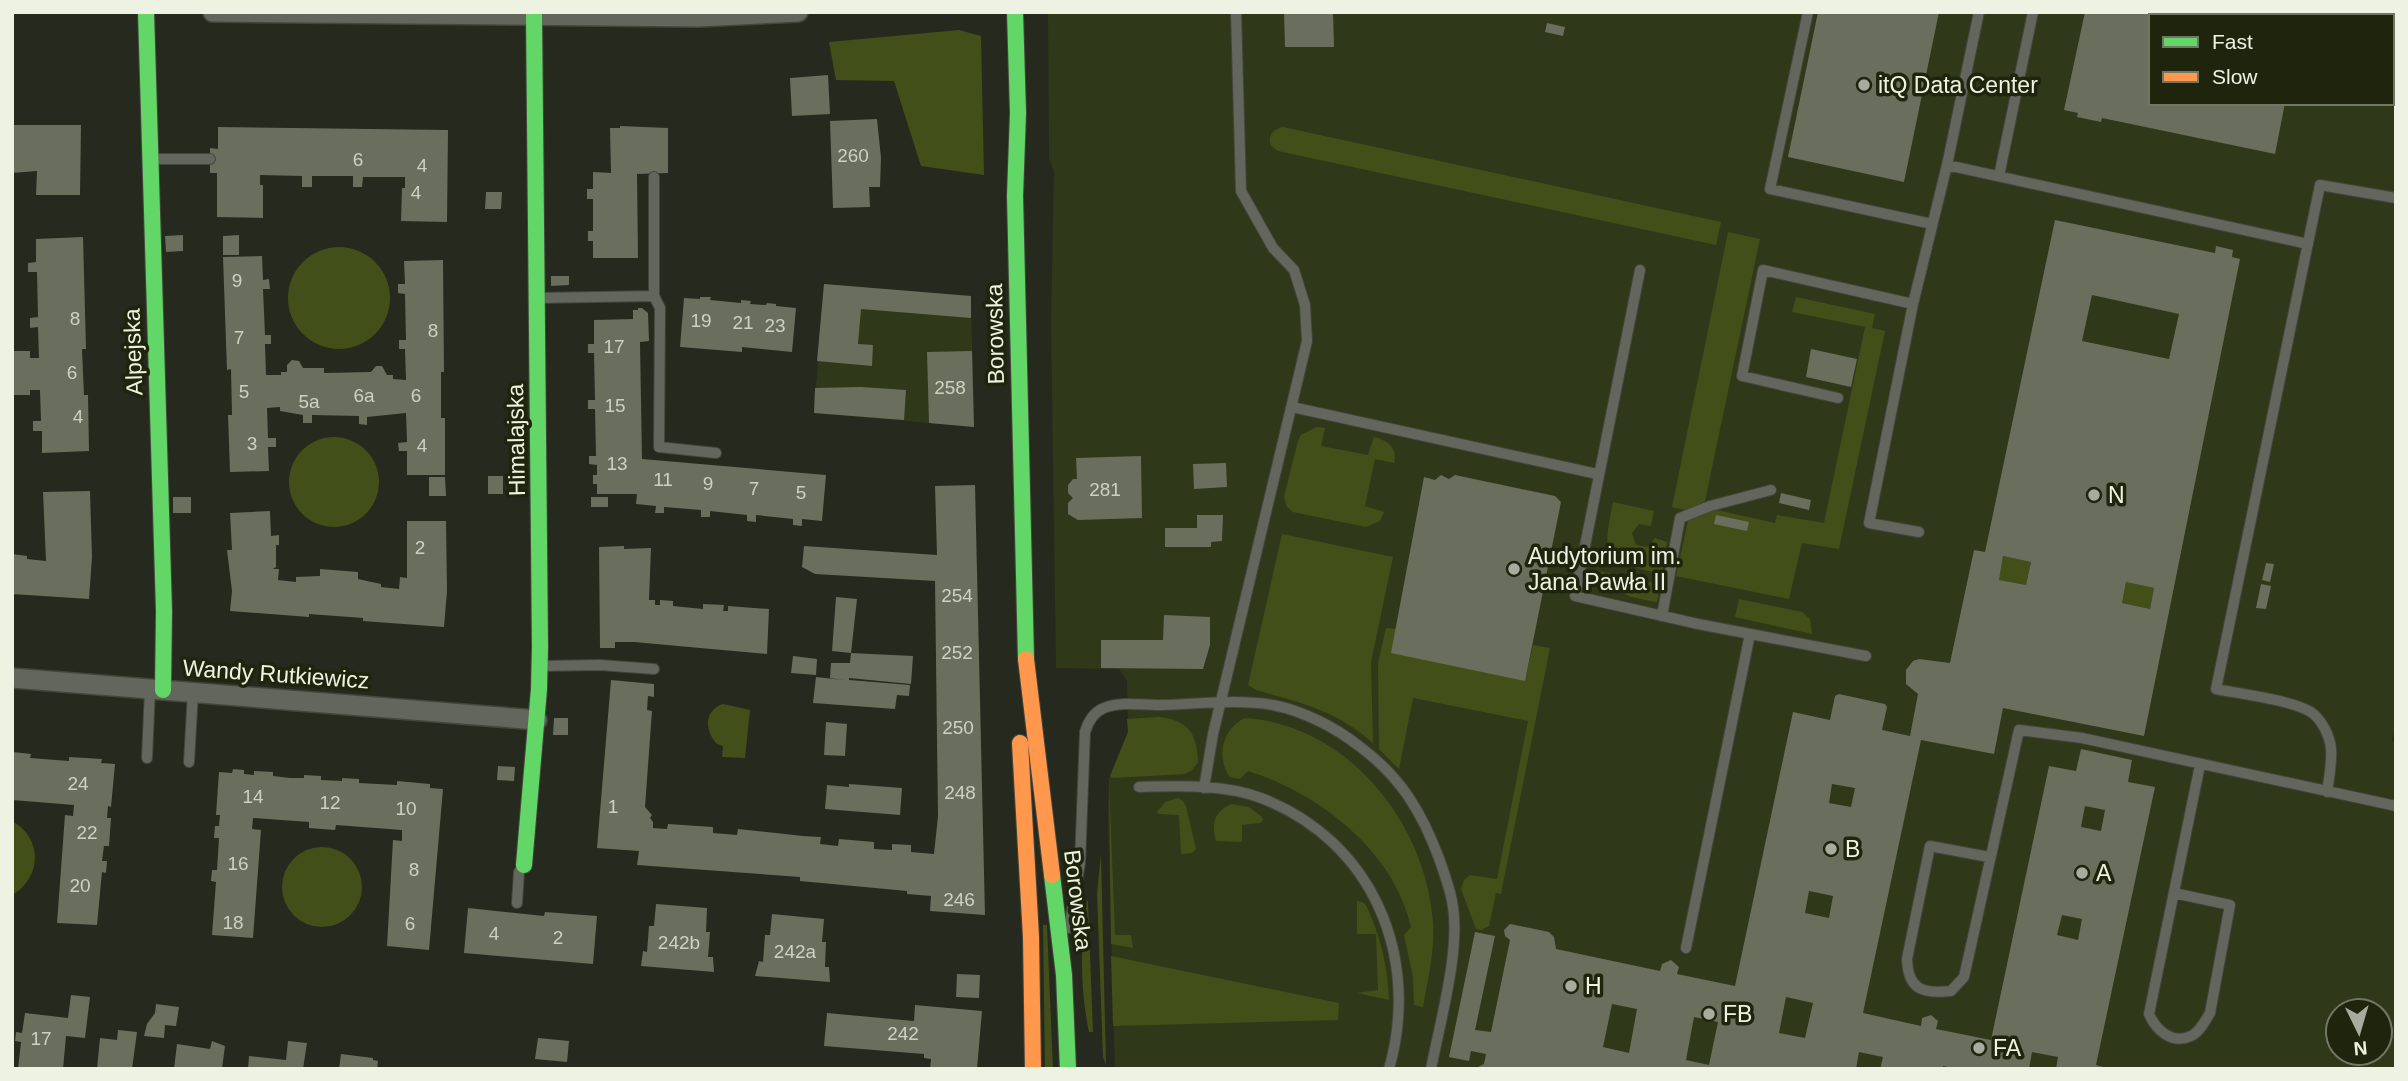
<svg xmlns="http://www.w3.org/2000/svg" width="2408" height="1081" viewBox="0 0 2408 1081" font-family="Arial,sans-serif">
  <style>
    .built { fill: #30381a; fill-rule: evenodd }
    .green { fill: #434f18 }
    .building { fill: #6a6e5c; fill-rule: evenodd }
    .lines { fill: none; stroke-linecap: round; stroke-linejoin: round }
    .lane-casing { stroke: #44463c; stroke-width: 12 }
    .street-casing { stroke: #44463c; stroke-width: 22 }
    .fast-casing { stroke: #44463c; stroke-width: 18 }
    .slow-casing { stroke: #44463c; stroke-width: 18 }
    .lane { stroke: #63665d; stroke-width: 10 }
    .street { stroke: #63665d; stroke-width: 19 }
    .fast { stroke: #63d668; stroke-width: 16 }
    .slow { stroke: #ff974d; stroke-width: 16 }
    .poi-dot { fill: #a8ac9e; stroke: #1f250d; stroke-width: 2.5 }
    .labels { text-anchor: middle; dominant-baseline: central; stroke-width: 7; stroke-linejoin: round; paint-order: stroke }
    .number-label { font-size: 19px; fill: #cdd1c1 }
    .poi-label { font-size: 23px; fill: #eef2e3; stroke: #1f250d; text-anchor: start }
    .street-label { font-size: 23px; fill: #eef2e3; stroke: #1f250d }
  </style>
  <rect width="100%" height="100%" fill="#26291d"/>
  <!-- built -->
  <path class="built" d="M1048,12H2396V723L2392,741L2396,742V1069H1115L1108,814L1109,779L1128,732L1127,681L1119,669L1056,668L1051,321L1054,172L1049,158ZM2151,16H2392V103H2151ZM2338,1011H2380V1053H2338Z
    M824,284L971,296L974,427L814,413Z"/>
  <!-- green -->
  <path class="green" d="M959,30L981,36L984,175L921,166L894,81L836,80L829,42Z
    M1283,127L1721,222L1716,245L1278,151L1271,146C1267,136 1273,129 1283,127Z
    M1728,232L1760,239L1705,501L1689,511L1672,507Z
    M288 298a51 51 0 1 1 102 0a51 51 0 1 1-102 0Z
    M1796,297L1875,314L1872,328L1885,331L1839,549L1802,543L1789,599L1676,576L1688,521L1712,509L1775,523L1777,515L1824,523L1865,327L1792,312Z
    M1317,427L1325,428L1321,446L1368,455L1374,437C1387,440 1398,448 1394,463L1375,459L1365,506L1384,512L1380,521L1366,527L1293,512L1287,507L1284,497L1298,441L1301,435Z
    M289 482a45 45 0 1 1 90 0a45 45 0 1 1-90 0Z
    M1613,502L1654,511L1651,526L1639,524L1632,533L1636,545L1648,547L1655,538L1667,542L1662,574C1604,561 1601,561 1613,502Z
    M1282,534L1393,557L1371,662L1373,743C1336,710 1301,703 1256,690L1248,685Z
    M2003,556L2031,562L2026,585L1999,580Z
    M1600,571L1660,584L1657,602C1633,598 1612,595 1600,571Z
    M2126,582L2154,588L2150,609L2122,603Z
    M1739,599L1802,612L1810,619L1812,634L1735,617Z
    M1386,628L1396,629L1525,680L1533,645L1550,648L1501,894L1496,893L1489,926L1481,930L1476,929L1461,889L1464,880L1470,875L1497,879L1528,721L1413,698L1399,769L1379,749L1378,663Z
    M723,704L750,710L745,758L722,757L723,746L717,744C705,731 703,711 723,704Z
    M1159,717C1188,720 1197,733 1198,762L1192,770L1185,774L1113,778L1110,776L1128,732L1127,719Z
    M1245,718C1348,725 1426,823 1433,922C1435,950 1428,979 1423,1007L1414,1005L1413,977L1404,935L1411,927C1394,851 1319,793 1248,771L1240,779L1230,777C1215,757 1223,728 1245,718Z
    M1109,779L1115,935H1131L1133,948L1111,944Z
    M1178,798L1183,801L1186,806L1196,849L1192,853L1181,854L1179,815L1159,814L1157,812L1165,802Z
    M1231,804L1249,807L1262,817L1263,820L1260,823L1242,825V842L1216,841C1211,823 1214,812 1231,804Z
    M12,821C43,838 42,878 12,895Z
    M282 887a40 40 0 1 1 80 0a40 40 0 1 1-80 0Z
    M1101,854L1106,1065L1103,1057L1097,893Z
    M1087,901H1088L1093,1032H1089C1080,989 1080,945 1087,901Z
    M1357,901L1362,902L1366,905C1380,935 1388,967 1389,1000L1357,993L1378,990L1376,934H1357Z
    M1043,925H1047L1053,1069H1045Z
    M1111,956L1339,1003L1338,1020L1113,1026Z"/>
  <!-- building -->
  <path class="building" d="M1284,12H1333L1334,47H1285Z
    M1818,12H1939L1904,182L1788,157Z
    M2085,12H2148L2159,15L2151,16V103H2285L2275,154L2102,118L2101,122L2077,117L2078,113L2064,110Z
    M2242,12H2324L2336,15L2241,16Z
    M2377,12H2396V34L2392,33V16H2376Z
    M1547,23L1565,27L1563,36L1545,32Z
    M828,75L830,114L792,116L790,78Z
    M877,119L881,158L880,187H869L870,207L833,208L830,121Z
    M12,125H81L80,195H36L37,171L12,173Z
    M620,126L668,128V173L637,174L638,258H593V241H588V231H593V199H587V189H593V172L611,173L610,128H620Z
    M218,127L448,130L447,222L401,221L402,188H405V177H363L362,187H353V176H312V187H302V176L260,175V185H263V218L217,217V173H210V148L218,149Z
    M486,192H502L501,209H485Z
    M2055,220L2215,253L2216,246L2233,250L2232,257L2240,259L2144,736L2003,708L1994,754L1921,740L1863,1013L1921,1026L1922,1018L1931,1015L1938,1021L1936,1029L1991,1040L2049,766L2076,771L2081,749L2132,760L2128,782L2155,787L2096,1065L2110,1069H2056L2058,1057L2032,1052L2029,1069H1956L1943,1066V1069H1880L1883,1057L1859,1052L1856,1069H1474L1484,1064L1486,1054L1471,1051L1469,1061L1449,1057L1475,932L1495,936L1475,1030L1491,1032L1510,940L1505,936L1504,930L1510,924L1549,932L1554,937L1556,949L1660,971L1662,964L1671,960L1679,967L1677,974L1735,986L1793,712L1830,720L1835,696L1839,694L1885,704L1887,707L1882,730L1910,736L1918,694L1906,684V670L1913,661L1919,659L1950,663L1974,550L1985,552ZM2092,295L2179,314L2169,359L2082,341ZM2003,556L2031,562L2026,585L1999,580ZM2126,582L2154,588L2150,609L2122,603ZM1832,784L1855,788L1851,807L1829,803ZM2085,806L2105,810L2101,831L2081,827ZM1809,891L1833,896L1829,918L1805,913ZM2062,915L2082,919L2078,940L2057,935ZM1786,997L1813,1003L1805,1038L1779,1033ZM1612,1004L1637,1009L1629,1053L1603,1047ZM1694,1017L1718,1022L1709,1065L1686,1060Z
    M183,235V251L166,252L165,236Z
    M239,235V255H223V236Z
    M83,237L86,349H82L84,395H88L89,451L42,453V431H33V421H41L40,390H30V395H12V351H30V358H39L38,327L30,328V318L38,317L37,272H28V263L36,262V239Z
    M262,256L263,280L269,279L270,289H263L265,335H271V344H265L266,375H281V372H287V365L292,360L299,361L303,368H324V373L371,372L376,366H382L387,375H393V379L406,380L405,349H399V340H406L405,294L398,293V284H405L404,261L443,260L444,372H441V418H445V475H407V451H399L398,443L407,442L406,413L367,417V425L359,424V416L312,415V423H303V415L280,411V407L267,408L268,438H276V447H268L269,471L230,472L228,415H232L231,369L227,370L223,257Z
    M551,276H569V285L551,286Z
    M824,284L971,296V318L861,309L858,344L873,345L872,366L817,361Z
    M700,297H711L710,300L741,303V300L751,301L750,304L766,305L767,303L776,304V306L796,308L792,352L742,347V352L680,347L684,298L700,299Z
    M638,308H642L648,313L649,341L640,342L642,459L826,475L822,521L802,519V526L793,525V519L756,515V522L747,521V515L710,511V517H701V510L664,507V513H655L656,506L636,504L637,494H597V484H593V475H597V465L589,464V456H596L595,409H588V400H595L594,353H588V344H594V320L633,319V310H638Z
    M1811,349L1857,359L1851,387L1806,377Z
    M972,351L974,427L929,423L927,352Z
    M861,387L906,390L904,420L814,413L815,388Z
    M1141,456L1142,518L1078,520L1068,514V503L1073,498L1068,493V485L1073,479H1077L1076,458Z
    M1226,463L1227,487L1194,489L1193,464Z
    M1441,475L1449,479L1455,475L1555,496L1561,502L1525,681L1391,653L1424,477L1435,480Z
    M488,476H503V494H488Z
    M429,477H445L446,496H429Z
    M975,485L985,915L930,911L931,896L907,894V891L800,881V877L637,865L639,851L597,848L611,680L654,684V697L648,696L647,710L652,711L645,807L652,815L650,818L653,822V828L667,829L668,824L713,827V833L737,835L738,829L803,836L821,837L820,844L838,846L839,839L874,842V849L892,850V844L911,845V852L934,854L938,816L935,581L815,574L802,567L804,546L937,555L935,486Z
    M90,491L92,557L89,599L12,594V554L27,556V559L46,561L43,492Z
    M1781,493L1811,500L1809,510L1779,503Z
    M173,497H191V513H173Z
    M591,497H608V507H591Z
    M270,511L271,536L279,535V545H276V567L273,569H279L278,580L296,582V577L320,576V569L358,572V579L381,584V587L399,589L400,577L407,578V521H446L447,591L444,627L363,621V618L309,614V617L230,611L232,591L227,550H232L230,513Z
    M1197,515H1223L1222,541L1211,542V547H1165V528H1197Z
    M1716,515L1749,522L1747,531L1714,524Z
    M624,546V549L651,548L649,600H655V605H660V600L673,601V606L703,609V604L724,605L723,611H728V606L769,609L767,654L634,642H615V648H600L599,547Z
    M2266,563L2274,564L2270,582L2262,580Z
    M2261,584L2271,586L2266,609L2256,608Z
    M836,597L857,599L851,653L913,656L911,684L849,678V680L910,685L909,696L897,695L895,709L813,703L816,677L843,680L830,678L831,663H850L851,653L832,651Z
    M1164,615L1210,617V645L1203,669L1101,668V640H1163Z
    M793,656L817,659L816,675L791,673Z
    M554,718H568V735H553Z
    M826,722L847,724L845,756L824,755Z
    M13,752L31,754L30,758L69,761V757L102,759L101,763L115,764L111,807L108,806L107,818H111L109,846H104L102,861H107L106,873L102,872L97,925L57,923L65,815L73,816L74,805L12,800Z
    M498,766L515,767L514,781L497,780Z
    M233,769L244,770V774L254,775V771L273,772V776L290,778H304V775L321,776V780L342,781V778L359,779V783L397,785V781L430,784V788L443,789L429,950L387,946L393,840L402,841V830L336,825L335,830L309,828V822L253,818L252,829L261,830L253,938L212,935L216,882L211,881L212,870H217L219,838H214L215,826H219L220,815H216L219,772L232,773Z
    M849,784L902,788L900,815L825,809L827,785L849,787Z
    M656,904L707,908L706,932H710L708,957H713L714,972L641,966L643,951L647,952L649,926H654Z
    M468,908L544,916L545,912L597,916L593,964L464,953Z
    M772,914L824,919L822,942H826L825,967H829L830,982L755,976L759,961L763,962L765,935H770Z
    M957,974L980,975L979,998L956,997Z
    M71,995L90,997L85,1038L66,1036L63,1069H18L21,1042L15,1041L16,1032L22,1033L25,1013L68,1018Z
    M156,1004L179,1007L176,1026L165,1025L164,1038L144,1036L147,1024L155,1013Z
    M915,1005L982,1011L977,1069H930L931,1059L924,1058V1054L824,1046L827,1013L914,1021Z
    M118,1030L137,1032L132,1069H97L100,1038L117,1040Z
    M538,1038L569,1041L567,1062L535,1059Z
    M212,1041L225,1046L222,1069H174L177,1044L210,1049Z
    M288,1041L307,1043L303,1069H248L249,1056L286,1060Z
    M341,1054L373,1058V1060L378,1061L377,1069H339Z"/>
  <g class="lines">
    <!-- lane casing -->
    <g class="lane-casing">
      <path id="lane" d="M1808,12L1770,189L1932,224
        M151,159H210
        M1947,165L1979,12
        M1999,176L2033,12
        M1640,270L1575,596L1698,624L1866,656
        M654,296L660,308L659,447L716,453
        M537,298L654,296V177
        M1838,398L1742,376L1763,270L1913,304
        M1292,407L1597,474
        M1919,532L1869,523L1913,304L1947,165L2308,244
        M1662,616L1680,518L1710,506L1771,490
        M540,666L600,665L654,669
        M147,758L150,689
        M189,762L193,692
        M1139,787C1178,786 1224,784 1261,798C1373,841 1421,957 1389,1069
        M1204,788L1213,734L1307,341L1305,305L1294,270L1273,248L1241,191L1236,12
        M2327,792C2329,778 2332,763 2331,749C2330,736 2322,720 2311,712C2291,700 2241,694 2216,689L2320,185L2396,198
        M1989,857L1930,846L1907,959C1908,990 1923,994 1951,991L1964,977L2019,730L2082,738L2396,806
        M2174,893L2230,905L2210,1013C2205,1021 2200,1032 2191,1036C2172,1045 2156,1030 2149,1014L2200,765
        M517,903L519,872L523,866
        M1069,928L1080,863L1085,732C1088,722 1094,712 1104,708C1120,701 1144,705 1162,705C1199,704 1236,699 1273,705C1303,711 1335,727 1359,746C1401,777 1422,812 1440,861C1445,876 1451,891 1453,907C1460,952 1440,1022 1431,1069
        M1686,948L1750,634"/>
    </g>
    <!-- street casing -->
    <g class="street-casing">
      <path id="street" d="M213,12L698,17L798,12
        M12,678L537,720"/>
    </g>
    <!-- fast casing -->
    <g class="fast-casing">
      <path id="fast" d="M146,12L164,611L163,690
        M1015,12L1018,113L1015,196L1026,659
        M524,865L539,689L540,647L534,14
        M1052,875L1064,975L1068,1069"/>
    </g>
    <!-- slow casing -->
    <g class="slow-casing">
      <path id="slow" d="M1026,659L1052,875
        M1020,743L1031,937L1033,1069"/>
    </g>
    <!-- lane -->
    <use href="#lane" class="lane"/>
    <!-- street -->
    <use href="#street" class="street"/>
    <!-- fast -->
    <use href="#fast" class="fast"/>
    <!-- slow -->
    <use href="#slow" class="slow"/>
  </g>
  <!-- markers -->
  <g class="poi-dot">
    <circle cx="1864" cy="85" r="7"/>
    <circle cx="2094" cy="495" r="7"/>
    <circle cx="1514" cy="569" r="7"/>
    <circle cx="1831" cy="849" r="7"/>
    <circle cx="2082" cy="873" r="7"/>
    <circle cx="1571" cy="986" r="7"/>
    <circle cx="1709" cy="1014" r="7"/>
    <circle cx="1979" cy="1048" r="7"/>
  </g>
  <g class="labels">
    <!-- number labels -->
    <g class="number-label">
      <text x="853" y="155">260</text>
      <text x="358" y="159">6</text>
      <text x="422" y="165">4</text>
      <text x="416" y="192">4</text>
      <text x="237" y="280">9</text>
      <text x="75" y="318">8</text>
      <text x="701" y="320">19</text>
      <text x="743" y="322">21</text>
      <text x="775" y="325">23</text>
      <text x="433" y="330">8</text>
      <text x="239" y="337">7</text>
      <text x="614" y="346">17</text>
      <text x="72" y="372">6</text>
      <text x="950" y="387">258</text>
      <text x="244" y="391">5</text>
      <text x="364" y="395">6a</text>
      <text x="416" y="395">6</text>
      <text x="309" y="401">5a</text>
      <text x="615" y="405">15</text>
      <text x="78" y="416">4</text>
      <text x="252" y="443">3</text>
      <text x="422" y="445">4</text>
      <text x="617" y="463">13</text>
      <text x="663" y="479">11</text>
      <text x="708" y="483">9</text>
      <text x="754" y="488">7</text>
      <text x="1105" y="489">281</text>
      <text x="801" y="492">5</text>
      <text x="420" y="547">2</text>
      <text x="957" y="595">254</text>
      <text x="957" y="652">252</text>
      <text x="958" y="727">250</text>
      <text x="78" y="783">24</text>
      <text x="960" y="792">248</text>
      <text x="253" y="796">14</text>
      <text x="330" y="802">12</text>
      <text x="613" y="806">1</text>
      <text x="406" y="808">10</text>
      <text x="87" y="832">22</text>
      <text x="238" y="863">16</text>
      <text x="414" y="869">8</text>
      <text x="80" y="885">20</text>
      <text x="959" y="899">246</text>
      <text x="233" y="922">18</text>
      <text x="410" y="923">6</text>
      <text x="494" y="933">4</text>
      <text x="558" y="937">2</text>
      <text x="679" y="942">242b</text>
      <text x="795" y="951">242a</text>
      <text x="903" y="1033">242</text>
      <text x="41" y="1038">17</text>
    </g>
    <!-- poi labels -->
    <g class="poi-label">
      <text x="1878" y="85">itQ Data Center</text>
      <text x="2108" y="495">N</text>
      <text x="1528" y="556">Audytorium im.<tspan x="1528" dy="26">Jana Pawła II</tspan></text>
      <text x="1845" y="849">B</text>
      <text x="2096" y="873">A</text>
      <text x="1585" y="986">H</text>
      <text x="1723" y="1014">FB</text>
      <text x="1993" y="1048">FA</text>
    </g>
    <!-- street labels -->
    <g class="street-label">
      <text transform="translate(995 334) rotate(-91)">Borowska</text>
      <text transform="translate(133 352) rotate(-92)">Alpejska</text>
      <text transform="translate(516 440) rotate(-91)">Himalajska</text>
      <text transform="translate(276 674) rotate(4)">Wandy Rutkiewicz</text>
      <text transform="translate(1078 900) rotate(83)">Borowska</text>
    </g>
  </g>
  <!-- border -->
  <rect width="2408" height="1081" fill="none" stroke="#eef2e3" stroke-width="28"/>
  <!-- legend -->
  <rect x="2149" y="14" width="245" height="91" fill="#1f250d" stroke="#727763" stroke-width="2"/>
  <rect x="2163" y="37" width="35" height="10" fill="#63d668" stroke="#727763" stroke-width="2"/>
  <text x="2212" y="49" font-size="21" fill="#eef2e3">Fast</text>
  <rect x="2163" y="72" width="35" height="10" fill="#ff974d" stroke="#727763" stroke-width="2"/>
  <text x="2212" y="84" font-size="21" fill="#eef2e3">Slow</text>
  <!-- north arrow -->
  <g transform="translate(2359 1032) rotate(175)"><circle r="33" fill="#1f250d" stroke="#727763" stroke-width="2"/>
  <path d="M0-5L12 26L0 18L-12 26Z" fill="#a8ac9e"/>
  <text y="-10" font-size="19" font-weight="bold" text-anchor="middle" fill="#eef2e3">N</text>
  </g>
</svg>
